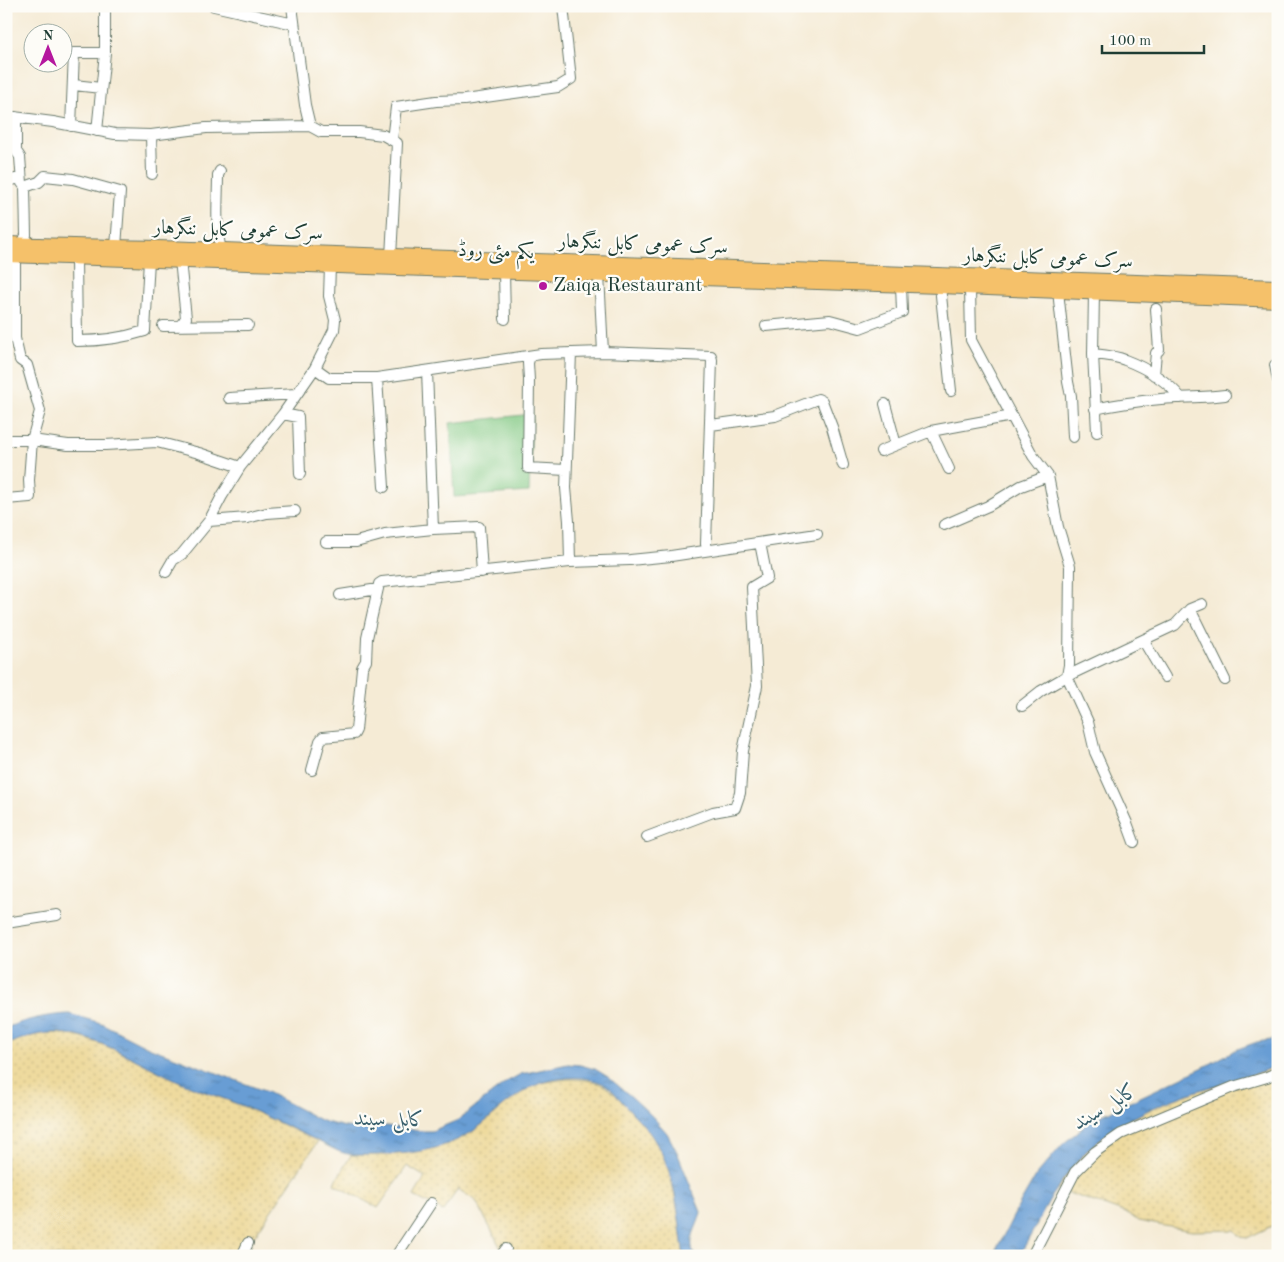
<svg xmlns="http://www.w3.org/2000/svg" width="1284" height="1262" viewBox="0 0 1284 1262" font-family="'Old Standard TT',Amiri,serif">
  <style>
    .sand { fill: url(#sand-dots); stroke: #868c69 }
    .park { fill: #82c984; stroke: #50835c }
    .water { fill: url(#water-ripples); stroke: #436d84 }
    .lines { fill: none; stroke-linecap: round; stroke-linejoin: round }
    .minor-casing { stroke: #6a7a6c; stroke-width: 12 }
    .highway-casing { stroke: #6a7a6c; stroke-width: 16 }
    .minor { stroke: #fff; stroke-width: 10 }
    .highway { stroke: #f5c16b; stroke-width: 14 }
    .poi-dot { fill: #b5179e; stroke: #fdfcf7; stroke-width: 2 }
    .labels { text-anchor: middle; dominant-baseline: central; stroke-width: 4.5; stroke-linejoin: round; paint-order: stroke }
    .street-label { font-size: 20px; fill: #1f3d34; stroke: #fdfcf7 }
    .poi-label { font-size: 20px; fill: #1f3d34; stroke: #fdfcf7; text-anchor: start }
    .water-label { font-size: 21px; font-style: italic; fill: #385f6c; stroke: #fdfcf7 }
  </style>
  <defs>
    <pattern id="sand-dots" width="8" height="8" patternUnits="userSpaceOnUse" patternTransform="scale(1.25)"><rect width="8" height="8" fill="#eeda9e"/><path d="M2 2h.1M6 6h.1" fill="none" stroke="#ccbc89" stroke-width="1.8" stroke-linecap="round"/></pattern>
    <pattern id="water-ripples" width="26" height="14" patternUnits="userSpaceOnUse" patternTransform="scale(1.25)"><rect width="26" height="14" fill="#679dd4"/><path d="M2 4q2-2 4 0t4 0M15 11q2-2 4 0t4 0" fill="none" stroke="#5481ad"/></pattern>
  </defs>
  <rect width="100%" height="100%" fill="#fdfcf7"/>
  <filter id="ink" filterUnits="userSpaceOnUse"><feTurbulence type="fractalNoise" baseFrequency=".02" numOctaves="2"/><feDisplacementMap in="SourceGraphic" scale="10" xChannelSelector="R" yChannelSelector="G"/><feConvolveMatrix kernelMatrix="1 2 1 2 8 2 1 2 1" color-interpolation-filters="sRGB"/></filter>
  <filter id="wash" filterUnits="userSpaceOnUse"><feTurbulence type="fractalNoise" baseFrequency=".0096" numOctaves="4" result="noise"/><feDisplacementMap in="SourceGraphic" scale="20" xChannelSelector="R" yChannelSelector="G"/><feGaussianBlur stdDeviation="1.12" result="paint"/><feColorMatrix in="noise" values="0 0 0 0 0 0 0 0 0 0 0 0 0 0 0 0 0 1.4 0 .05"/><feComposite in="paint" operator="in"/></filter>
  <g filter="url(#wash)">
    <rect width="100%" height="100%" fill="#f5ebd5"/>
    <!-- sand -->
    <path class="sand" d="M45,1033C94,1032 138,1063 181,1082C202,1092 224,1098 245,1107C269,1118 293,1130 318,1141L241,1256H6V1045L23,1038Z
      M1278,1064V1223L1247,1238L1241,1237L1235,1230L1192,1231L1138,1221L1129,1214L1057,1189C1069,1172 1081,1156 1096,1142C1118,1122 1162,1102 1191,1093C1220,1083 1250,1079 1278,1064Z
      M567,1079C601,1079 607,1085 629,1109C639,1120 650,1131 658,1145C676,1180 678,1218 684,1256H505L476,1201L458,1189L443,1211L414,1196L425,1177L407,1166L378,1208L334,1184L351,1155C390,1155 427,1155 463,1137C487,1125 503,1102 527,1089C539,1082 553,1081 567,1079Z"/>
    <!-- park -->
    <path class="park" d="M532,414L529,492L454,497L450,423Z"/>
    <!-- water -->
    <path class="water" d="M69,1014L101,1023L148,1047L267,1092L322,1121L345,1127L359,1128L387,1126L420,1131H432L458,1120L508,1081L521,1074L568,1064L580,1065L595,1069L608,1077L634,1099L651,1115L667,1133L677,1152L701,1212C698,1228 686,1239 695,1256H684C678,1217 677,1177 656,1143C648,1128 636,1117 625,1105C620,1099 615,1093 610,1088C589,1071 548,1077 526,1090C519,1094 512,1100 505,1105C491,1116 479,1129 463,1137C435,1152 406,1154 375,1155C362,1155 350,1156 338,1151C308,1136 276,1121 245,1107C224,1098 202,1092 181,1082C144,1066 103,1038 62,1033C43,1031 23,1038 6,1045V1028C27,1019 47,1015 69,1014Z
      M1278,1039V1064C1249,1080 1218,1083 1188,1094C1146,1109 1102,1130 1074,1165C1051,1192 1037,1226 1019,1256H993L1019,1205L1037,1174L1063,1144L1092,1120L1210,1064L1235,1050L1257,1042Z"/>
  </g>
  <g filter="url(#ink)">
    <g class="lines">
      <!-- minor casing -->
      <g class="minor-casing">
        <path id="minor" d="M214,6L294,24
          M292,6L305,105L310,126L321,132H359L383,135L397,143L391,257
          M62,53H105
          M74,85L101,88
          M6,116L53,122L115,134L151,135L206,128L310,126
          M16,117V151L20,157L22,183L25,187L26,235L22,245
          M71,126L74,53
          M97,131L105,53V6
          M151,135L152,174
          M392,140L396,107L436,101L464,100L558,87L571,79L563,6
          M220,171L218,175C218,199 215,226 221,250
          M6,181L21,178
          M25,187L39,182L45,176L73,179L120,192L116,247
          M76,258L77,341C100,341 123,338 145,331L149,260
          M180,260L186,318L181,325
          M504,271L505,319
          M599,275L603,352
          M940,286L951,391
          M970,288L971,340L1033,456L1048,476L1058,527L1070,566L1069,665L1067,676L1088,722L1095,752L1127,823L1134,842
          M1058,291L1068,382L1071,396L1073,437
          M1094,292L1093,354L1097,432
          M163,326L248,325
          M766,326L830,320L860,328L902,312L901,285
          M1093,354C1103,355 1116,356 1125,360C1146,368 1167,381 1181,398
          M530,356L528,363L529,380L528,468L566,470
          M1275,365L1278,380
          M315,368L329,378H377L541,354L603,352L711,356L712,360L706,544L707,549
          M427,371L433,529
          M1154,375L1156,353L1159,350L1156,309
          M377,378L384,487
          M229,398L296,394
          M885,404L896,445
          M1095,409C1117,404 1139,401 1161,399C1183,397 1203,398 1225,395
          M283,414L298,417L300,474
          M711,425L775,416L818,399L822,401L832,427L843,465
          M931,431L949,469
          M6,440H32L68,445H105L157,442L199,453L240,467
          M881,451L931,431L1012,416
          M6,499L30,497L29,480L32,440L40,411L27,365L20,360L15,338V255
          M209,521L247,518L267,513L295,511
          M944,525L988,506L1021,486L1048,476
          M326,542H356L385,534L433,529L479,527L482,572
          M570,562L569,521L566,488L571,353
          M166,572L173,560L182,554L209,521L222,496L240,467L283,414L315,368L334,330L335,320L329,296L330,266
          M340,595L378,589
          M1190,609L1225,680
          M1143,640L1175,625L1190,609L1202,604
          M1022,706L1041,691L1067,676L1143,640L1165,677
          M312,770L320,741L323,737L354,734L356,730L362,668L366,661L367,638L379,584L382,582L570,562L630,560L671,556L817,534
          M647,837L713,812L735,808L740,793L743,751L757,686L752,587L767,578L760,543
          M6,923L57,915
          M242,1256L248,1243
          M396,1256L431,1203
          M501,1256L506,1249
          M1032,1256L1075,1172L1095,1152L1121,1134L1233,1087L1267,1077L1278,1072"/>
      </g>
      <!-- highway casing -->
      <g class="highway-casing">
        <path id="highway" d="M6,244C79,247 151,247 224,250C575,263 926,273 1278,287
          M6,255L940,286L1278,300"/>
      </g>
      <!-- minor -->
      <use href="#minor" class="minor"/>
      <!-- highway -->
      <use href="#highway" class="highway"/>
    </g>
  </g>
  <!-- markers -->
  <circle class="poi-dot" cx="543" cy="286" r="5"/>
  <g class="labels">
    <!-- street labels -->
    <g class="street-label">
      <text transform="translate(238 231) rotate(2)">سرک عمومی کابل ننگرهار</text>
      <text transform="translate(643 245) rotate(2)">سرک عمومی کابل ننگرهار</text>
      <text transform="translate(496 252) rotate(2)">یکم مئی روڈ</text>
      <text transform="translate(1048 259) rotate(2)">سرک عمومی کابل ننگرهار</text>
    </g>
    <!-- poi labels -->
    <g class="poi-label">
      <text x="553" y="286">Zaiqa Restaurant</text>
    </g>
    <!-- water labels -->
    <g class="water-label">
      <text transform="translate(1106 1107) rotate(-31)">کابل سيند</text>
      <text transform="translate(390 1120) rotate(1)">کابل سيند</text>
    </g>
  </g>
  <!-- margin -->
  <rect width="1284" height="1262" fill="none" stroke="#fdfcf7" stroke-width="25"/>
  <!-- north arrow -->
  <g transform="translate(48 48)"><circle r="24" fill="#fdfcf7" stroke="#a4b0a9"/>
  <path d="M0-4L9 19L0 12L-9 19Z" fill="#b5179e"/>
  <text y="-8" font-size="14" font-weight="bold" text-anchor="middle" fill="#1f3d34">N</text>
  </g>
  <!-- scale -->
  <path d="M1102 45v8h102v-8" fill="none" stroke="#1f3d34" stroke-width="2.5"/>
  <text x="1109" y="45" font-size="15" fill="#1f3d34" stroke="#fdfcf7" stroke-width="4" paint-order="stroke">100 m</text>
</svg>
